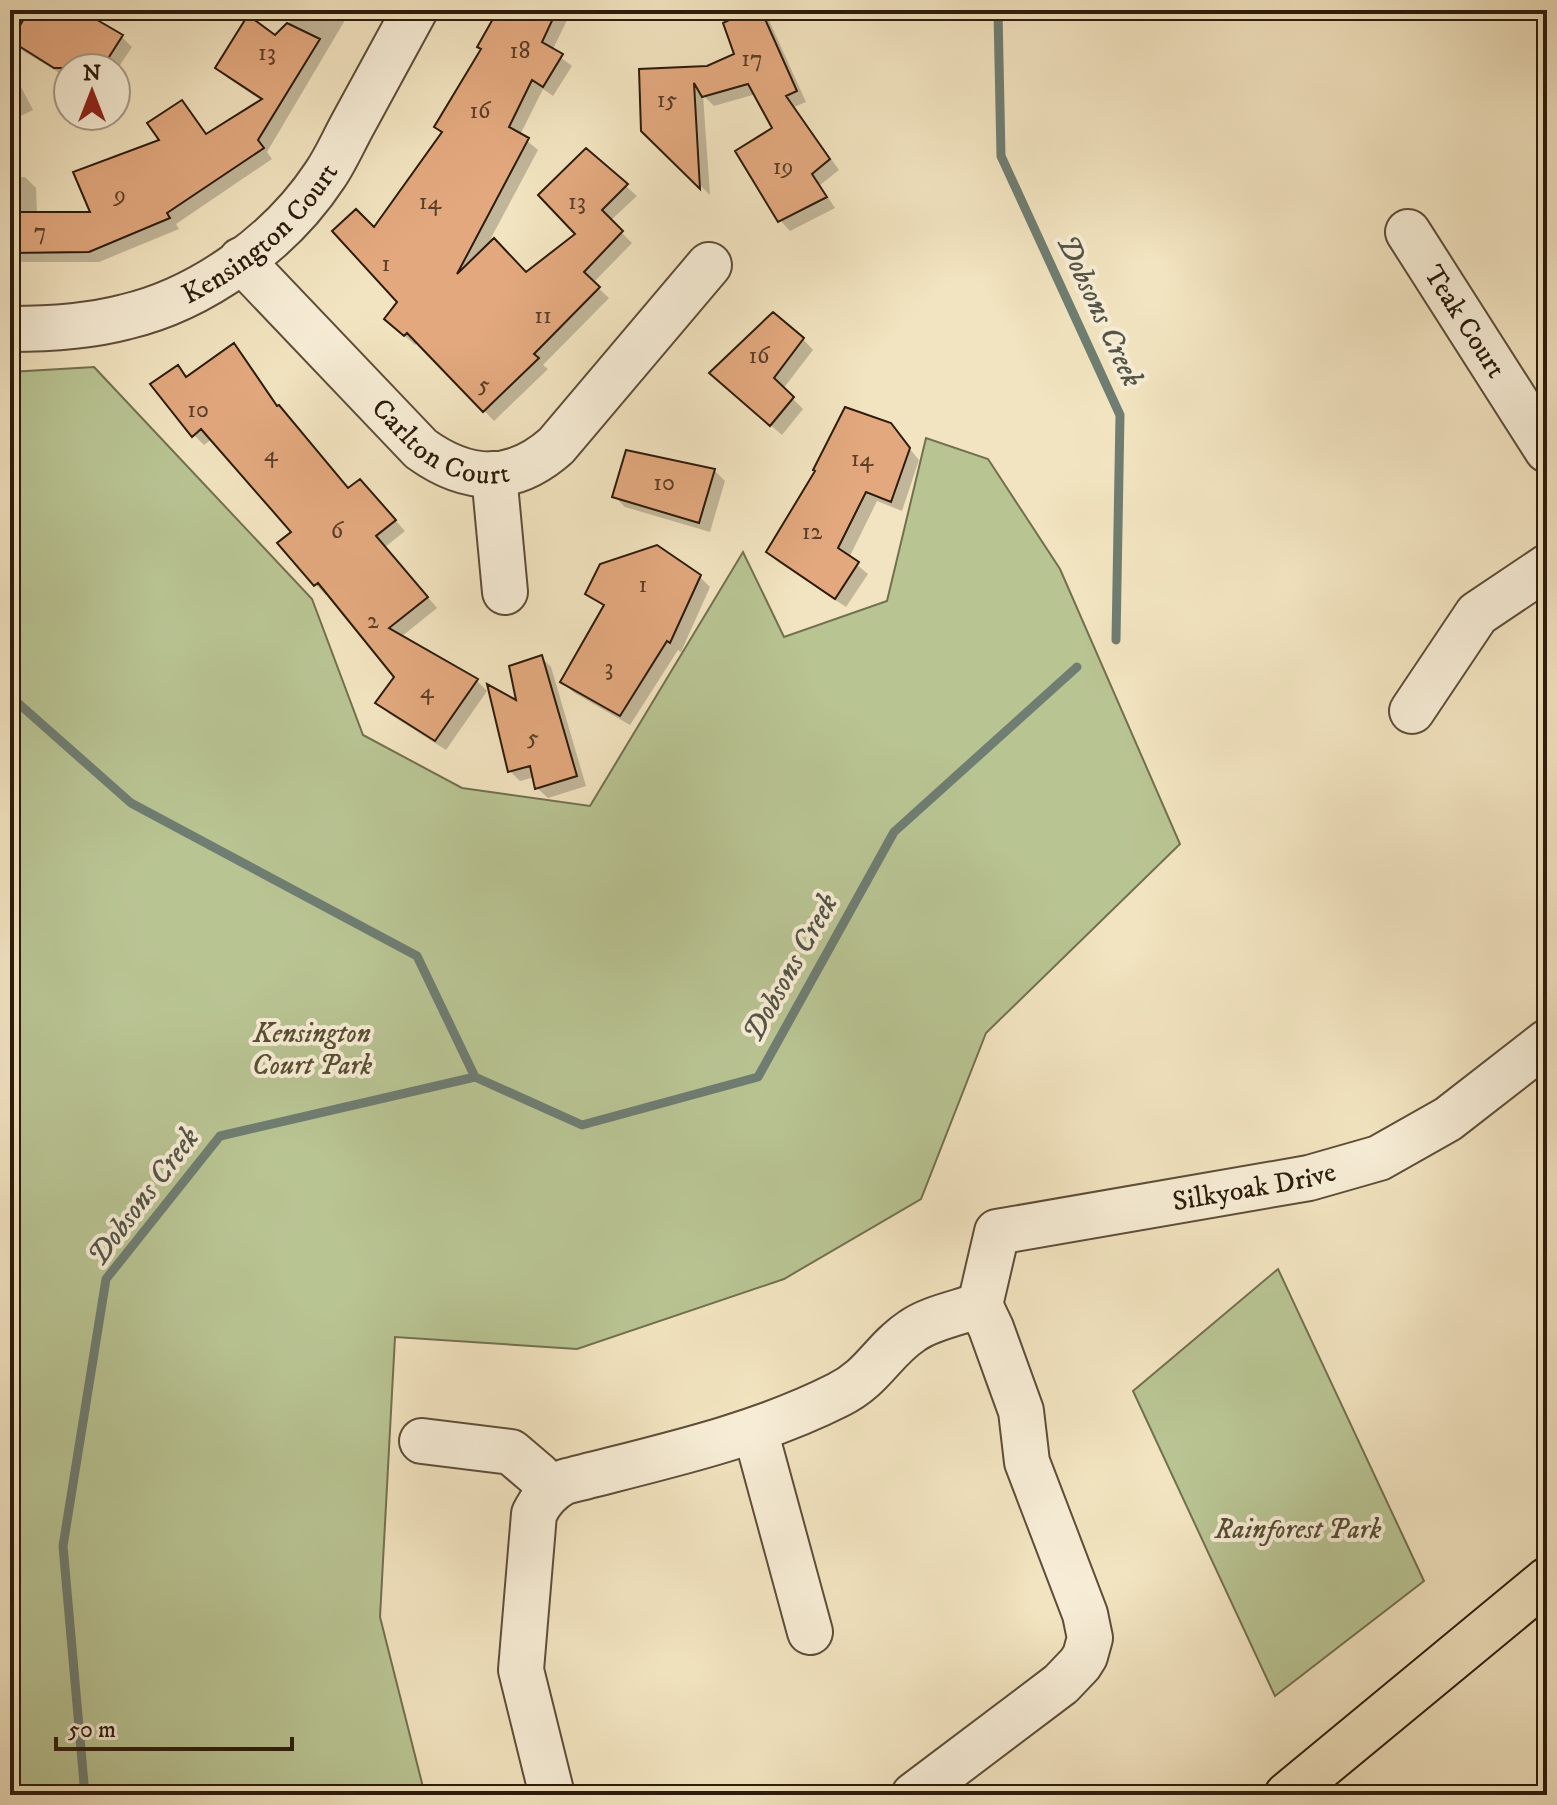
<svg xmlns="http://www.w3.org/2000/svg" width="1557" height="1805" viewBox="0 0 1557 1805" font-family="'IM FELL DW Pica',serif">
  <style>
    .green { fill: #b9c493; stroke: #72704f; stroke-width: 2 }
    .shadow { fill: #0003 }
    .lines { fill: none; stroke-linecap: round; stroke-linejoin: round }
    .stream { stroke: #6f7d72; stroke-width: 9 }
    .building { fill: #e3a87e; stroke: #2c1b0b; stroke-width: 2 }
    .minor-casing { stroke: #5e4d38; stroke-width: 48 }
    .major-casing { stroke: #2c1b0b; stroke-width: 48 }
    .minor { stroke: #f7edd6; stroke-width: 44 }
    .major { stroke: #f2e4c0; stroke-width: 44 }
    .labels { text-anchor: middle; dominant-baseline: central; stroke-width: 8; stroke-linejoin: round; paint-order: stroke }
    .number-label { font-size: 24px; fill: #5a3e28 }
    .street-label { font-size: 28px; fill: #2c1b0b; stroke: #f7edd6 }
    .park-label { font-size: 28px; font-style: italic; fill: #564e34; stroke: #f7edd6 }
    .water-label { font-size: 30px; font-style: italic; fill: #535447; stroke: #f7edd6 }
  </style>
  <rect width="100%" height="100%" fill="#f2e4c0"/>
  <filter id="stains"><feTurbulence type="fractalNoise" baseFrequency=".0025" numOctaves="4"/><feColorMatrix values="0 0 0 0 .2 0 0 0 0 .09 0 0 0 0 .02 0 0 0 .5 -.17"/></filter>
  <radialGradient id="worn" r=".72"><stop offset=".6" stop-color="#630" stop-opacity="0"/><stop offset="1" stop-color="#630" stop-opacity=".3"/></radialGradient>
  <!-- green -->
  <path class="green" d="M94,367L312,599L363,735L462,788L590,806L743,552L784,637L887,601L926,438L988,459L1060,569L1180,844L986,1033L921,1199L784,1279L577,1349L395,1337L380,1617L425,1795H10V372Z
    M1278,1269L1424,1581L1275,1696L1133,1391Z"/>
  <!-- shadow -->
  <path class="shadow" d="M32,10H76L122,37L132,47L116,71V68H68V78L23,51L13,41Z
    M301,10H351L267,152L272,159L176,224L179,229L99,262H10V178L25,177L36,188L37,214H93L162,140L181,103L208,136L262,101L228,78L217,68L276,37Z
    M500,10H572L552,51L572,66L553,96L543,89L520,135L538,150L491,238L526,274L578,234L586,151L637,196L610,221L632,243L593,283L609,298L543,365L548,369L494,421L418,342L415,345L397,329L399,302L374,230L444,133Z
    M593,10H618L612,21Z
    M754,10H760L768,18L806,102L794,107L839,170L820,185L835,208L790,231L780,220L775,128L756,94L714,106L703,95L710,195L643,130L707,68L736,55Z
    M10,66L33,110L10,121Z
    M803,339L813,350L783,389L803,409L782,435L722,383Z
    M234,345L244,356L280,408L349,490L370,492L405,531L385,547L437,608L401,637L477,681L487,691L446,750L388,713L378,702L396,677L328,593L326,595L316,585L280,543L294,532L212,439L204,445L194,435L178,367L188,378Z
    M890,425L919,460L902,511L877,501L849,558L868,574L846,607L778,562L768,552Z
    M714,470L725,481L710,532L625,507L614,496Z
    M699,576L710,587L681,652L678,650L630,725L573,692L563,681L605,608L588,594Z
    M541,657L551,667L586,786L548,798L537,788L535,777L520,781L510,771L519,704Z"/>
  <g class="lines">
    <!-- stream -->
    <path class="stream" d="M1002,10L998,12L1001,156L1120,415L1116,640
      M10,696L131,803L417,956L475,1077
      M85,1795L63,1546L106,1279L220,1136L475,1077L582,1125L758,1077L894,832L1077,667"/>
  </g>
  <!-- building -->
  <path class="building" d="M29,10H80L123,35L102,68H54L11,41Z
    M498,10H557L542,42L563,54L543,87L532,80L509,127L529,138L457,274L494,238L526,272L575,234L538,195L586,148L628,184L602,210L623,231L584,272L600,287L534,354L539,358L483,412L407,333L404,336L384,319L397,302L332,231L356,209L374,227L442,132L434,127L481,49L477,47Z
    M749,10H761L797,91L786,96L830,159L812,174L827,197L778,222L735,151L772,128L748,84L702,97L694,83L700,189L641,131L639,69L707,66L734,54L723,23Z
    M248,15L275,35L287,23L320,39L258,140L264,148L167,213L170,218L89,252L10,253V212H90L73,172L159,140L147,123L182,100L206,134L262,99L215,68Z
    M773,312L804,338L774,378L794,397L770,426L709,373Z
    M234,343L277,406L279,405L348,488L360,479L396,520L376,536L428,597L389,628L478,679L435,741L375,703L394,677L318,583L314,586L277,543L291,532L201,429L192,437L150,384L178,365L186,377Z
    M845,407L891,423L910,448L891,502L866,492L838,548L859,562L835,599L766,552L815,471L813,470Z
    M626,450L715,469L699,523L612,497Z
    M657,545L701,575L670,643L667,641L620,716L560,682L604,605L585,594L600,564Z
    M542,655L577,776L535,789L530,766L508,772L487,684L516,700L509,666Z"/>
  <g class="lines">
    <!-- minor casing -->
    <g class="minor-casing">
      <g id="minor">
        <path id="s1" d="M1408,232L1547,450"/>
        <path id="s2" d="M241,260L421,449C467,482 512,485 556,446L709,265"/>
        <path id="s3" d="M10,329C49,329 87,327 125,317C202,299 281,242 325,175C336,159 344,140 354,122C374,85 395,47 415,10"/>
        <path d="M494,474L505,592"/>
        <path d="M1412,711L1477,614L1547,567"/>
        <path id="s4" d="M980,1305L997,1232L1309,1178L1379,1158L1448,1119L1547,1042"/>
        <path d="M755,1430L810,1632"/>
        <path d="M422,1441L511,1452L538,1475L550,1490"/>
        <path d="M552,1795L521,1670L534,1514C541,1499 550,1490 564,1482C656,1458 753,1438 838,1395C873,1378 883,1350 912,1331C930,1318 959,1313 980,1305L991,1328L1021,1411L1027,1462L1085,1614L1090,1638L1085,1656L1080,1664L1061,1684L914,1795"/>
      </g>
    </g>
    <!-- major casing -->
    <g class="major-casing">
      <path id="major" d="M1287,1795L1547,1580"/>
    </g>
    <!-- minor -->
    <use href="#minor" class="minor"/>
    <!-- major -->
    <use href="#major" class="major"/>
  </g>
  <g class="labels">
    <!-- number labels -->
    <g class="number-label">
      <text x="520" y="51">18</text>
      <text x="267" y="53">13</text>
      <text x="752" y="59">17</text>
      <text x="667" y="100">15</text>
      <text x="480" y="111">16</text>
      <text x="783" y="167">19</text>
      <text x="120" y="195">9</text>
      <text x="430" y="202">14</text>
      <text x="577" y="202">13</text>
      <text x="40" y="232">7</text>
      <text x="386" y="264">1</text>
      <text x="543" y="316">11</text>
      <text x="759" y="356">16</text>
      <text x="484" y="385">5</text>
      <text x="198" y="410">10</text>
      <text x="271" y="454">4</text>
      <text x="862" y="459">14</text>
      <text x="664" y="483">10</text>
      <text x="337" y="531">6</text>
      <text x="812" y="532">12</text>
      <text x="643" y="585">1</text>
      <text x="373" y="621">2</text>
      <text x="609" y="668">3</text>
      <text x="427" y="691">4</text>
      <text x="533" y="738">5</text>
    </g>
    <!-- street labels -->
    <g class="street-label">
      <text stroke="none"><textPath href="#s3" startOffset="278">Kensington Court</textPath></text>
      <text stroke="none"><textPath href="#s1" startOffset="106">Teak Court</textPath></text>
      <text stroke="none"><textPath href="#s2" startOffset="276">Carlton Court</textPath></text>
      <text stroke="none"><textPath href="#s4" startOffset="336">Silkyoak Drive</textPath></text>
    </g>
    <!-- park labels -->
    <g class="park-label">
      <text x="312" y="1033">Kensington<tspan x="312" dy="32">Court Park</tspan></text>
      <text x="1298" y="1529">Rainforest Park</text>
    </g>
    <!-- water labels -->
    <g class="water-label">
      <text transform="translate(1099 311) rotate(65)">Dobsons Creek</text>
      <text transform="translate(791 968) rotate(-61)">Dobsons Creek</text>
      <text transform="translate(144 1197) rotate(-53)">Dobsons Creek</text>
    </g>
  </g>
  <!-- margin -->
  <rect width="1557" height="1805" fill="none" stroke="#f2e4c0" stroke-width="40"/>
  <rect x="12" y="12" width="1533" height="1781" fill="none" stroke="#2c1b0b" stroke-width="4"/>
  <rect x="20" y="20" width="1517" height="1765" fill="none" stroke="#2c1b0b" stroke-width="2"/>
  <!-- north arrow -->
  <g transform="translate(92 92)"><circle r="38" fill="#f7edd6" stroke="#a69985" stroke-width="2"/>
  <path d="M0-6L14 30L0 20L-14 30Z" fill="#8f2418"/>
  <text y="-12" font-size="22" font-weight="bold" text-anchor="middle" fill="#2c1b0b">N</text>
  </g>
  <!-- scale -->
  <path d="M56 1737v12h236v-12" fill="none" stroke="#2c1b0b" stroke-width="4"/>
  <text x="68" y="1737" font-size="24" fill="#2c1b0b" stroke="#f7edd6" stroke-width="6" paint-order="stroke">50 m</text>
  <rect width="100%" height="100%" filter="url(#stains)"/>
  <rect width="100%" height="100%" fill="url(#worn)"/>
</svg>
